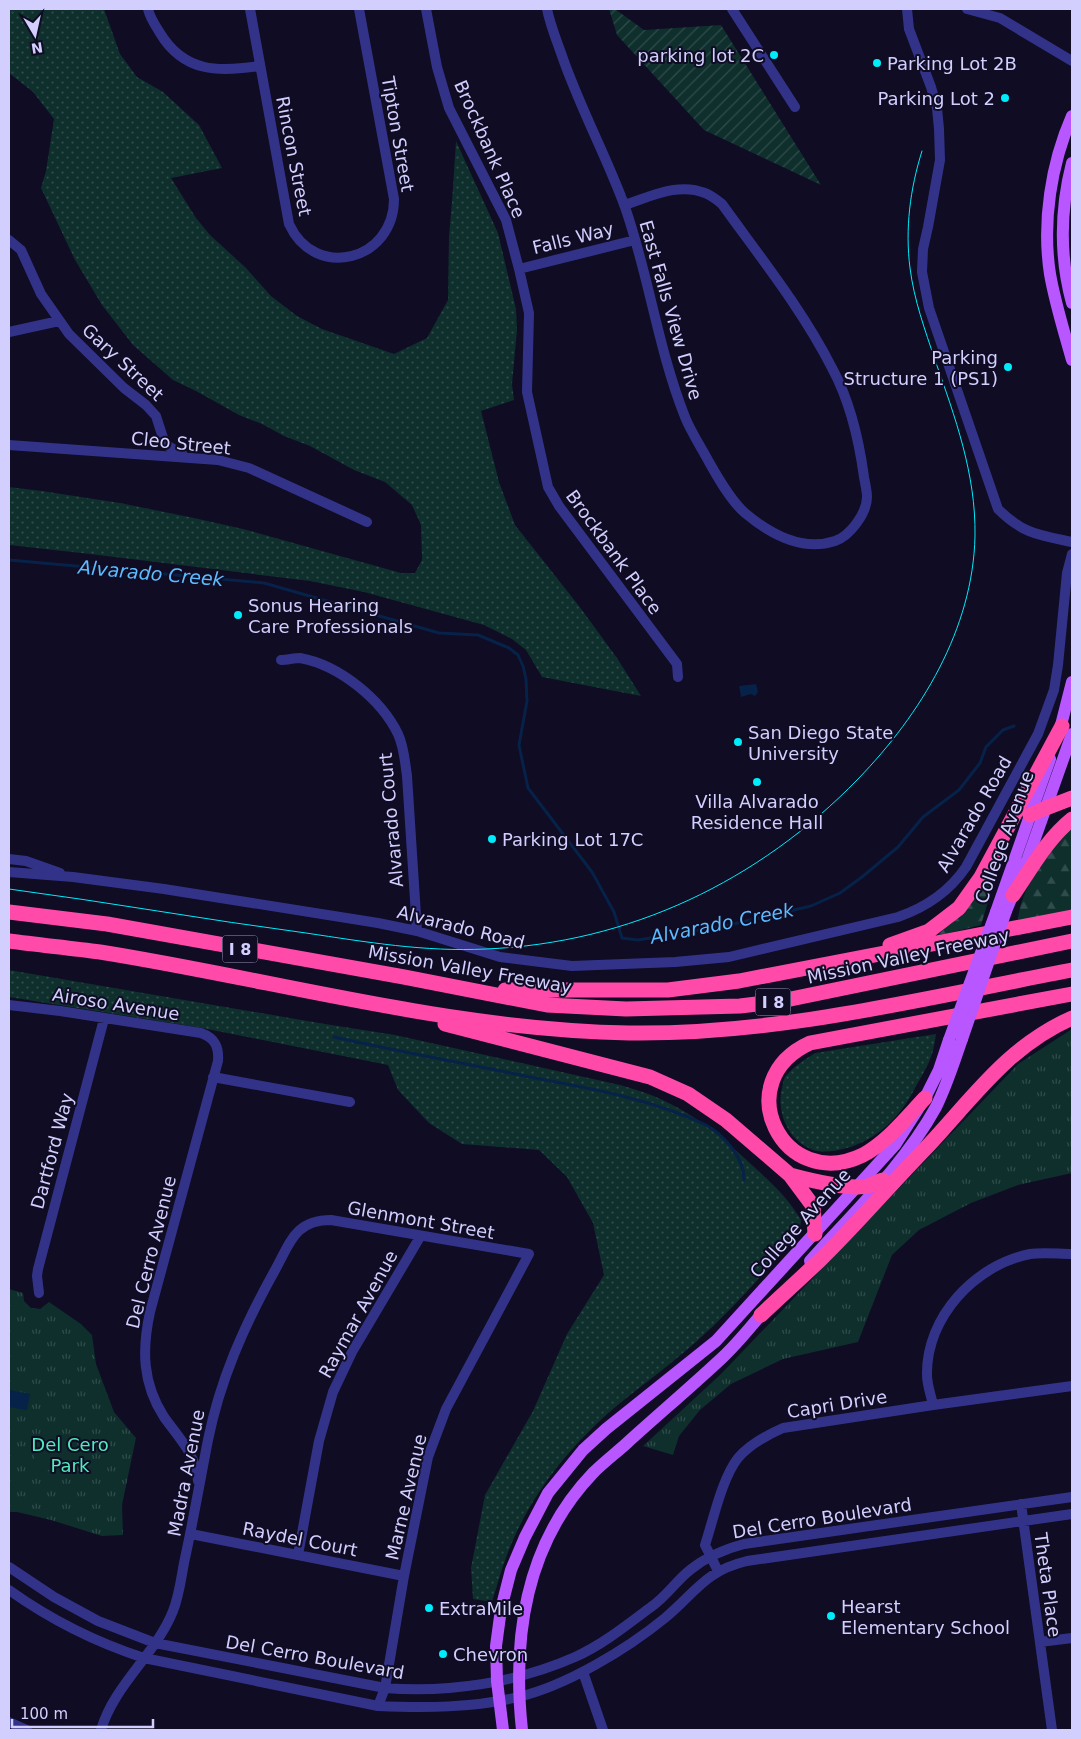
<svg xmlns="http://www.w3.org/2000/svg" width="1081" height="1739" viewBox="0 0 1081 1739" font-family="'DejaVu Sans',sans-serif">
  <style>
    .grass { fill: url(#grass-dots) }
    .forest { fill: url(#forest-firs) }
    .park { fill: url(#park-tufts) }
    .garden { fill: url(#garden-furrows) }
    .pitch { fill: #0e2f2c }
    .water { fill: #072248 }
    .lines { fill: none; stroke-linecap: round; stroke-linejoin: round }
    .stream { stroke: #072248; stroke-width: 3 }
    .minor { stroke: #323388; stroke-width: 10 }
    .major { stroke: #b856ff; stroke-width: 12 }
    .highway { stroke: #ff4aa9; stroke-width: 15 }
    .tram { stroke: #00ecfa; stroke-width: 1 }
    .major-bridge { stroke: #b856ff; stroke-width: 12 }
    .poi-dot { fill: #00ecfa; stroke: #0f0c24; stroke-width: 2 }
    .labels { text-anchor: middle; dominant-baseline: central; stroke-width: 4; stroke-linejoin: round; paint-order: stroke }
    .shield { fill: #0f0c24; stroke: #9894bd; stroke-width: 1 }
    .shield-label { font-size: 16px; font-weight: bold; fill: #d2cfff }
    .poi-label { font-size: 18px; fill: #d2cfff; stroke: #0f0c24; text-anchor: start }
    .street-label { font-size: 18px; fill: #d2cfff; stroke: #0f0c24 }
    .park-label { font-size: 18px; fill: #50eabd; stroke: #0f0c24 }
    .water-label { font-size: 19px; font-style: italic; fill: #5dbbff; stroke: #0f0c24 }
  </style>
  <defs>
    <pattern id="grass-dots" width="8" height="8" patternUnits="userSpaceOnUse" patternTransform="scale(1.25)"><rect width="8" height="8" fill="#0e2f2c"/><path d="M2 2h.1M6 6h.1" fill="none" stroke="#304c4c" stroke-width="1.8" stroke-linecap="round"/></pattern>
    <pattern id="forest-firs" width="22" height="20" patternUnits="userSpaceOnUse" patternTransform="scale(1.25)"><rect width="22" height="20" fill="#0e2f2c"/><path d="M5 1l3.5 6h-7zM16 11l3.5 6h-7z" fill="#304c4c"/></pattern>
    <pattern id="park-tufts" width="24" height="20" patternUnits="userSpaceOnUse" patternTransform="scale(1.25)"><rect width="24" height="20" fill="#0e2f2c"/><path d="M3 7l-1-3M5 7V3M7 7l1-3M15 17l-1-3M17 17v-4M19 17l1-3" fill="none" stroke="#304c4c"/></pattern>
    <pattern id="garden-furrows" width="10" height="10" patternUnits="userSpaceOnUse" patternTransform="scale(1.25)"><rect width="10" height="10" fill="#0e2f2c"/><path d="M-1 1l2-2M0 10L10 0M9 11l2-2" fill="none" stroke="#304c4c"/></pattern>
  </defs>
  <rect width="100%" height="100%" fill="#0f0c24"/>
  <!-- grass -->
  <path class="grass" d="M9,9H104L120,54L137,77L163,92L199,125L222,168L171,178L196,218L210,235L246,268L271,296L297,316L322,329L394,354L427,338L448,300L449,236L452,202L456,141L498,233L516,309L517,330L512,384L514,400L481,411L499,482L515,525L579,606L617,658L641,696L542,677L526,650L512,639L484,625L364,592L310,581L90,554L9,545V487L42,491L120,503L194,518L243,529L401,573H415L422,560L421,525L412,505L385,482L354,470L310,446L284,436L262,424L239,415L196,391L173,380L133,345L102,305L75,260L41,188L46,171L54,119L33,92L9,73Z
    M9,970L325,1024L395,1035L620,1085C677,1100 711,1126 753,1166C772,1183 789,1199 801,1220L800,1231C767,1270 734,1308 696,1342C671,1364 645,1383 619,1404C571,1444 529,1496 507,1555C501,1570 497,1586 492,1602L473,1599L471,1568L485,1495L533,1411L567,1334L604,1275L593,1223L567,1177L539,1150L462,1144L429,1123L398,1090L388,1065L202,1028L9,997Z
    M936,1034C933,1060 926,1068 914,1090C899,1118 878,1139 847,1148C837,1151 823,1153 813,1150C788,1141 776,1112 782,1088C783,1084 783,1080 785,1077C793,1067 804,1060 815,1053Z"/>
  <!-- forest -->
  <path class="forest" d="M1072,828V911L1017,921C1019,914 1020,905 1023,898C1033,873 1053,846 1072,828Z
    M1000,862L981,925L937,936L954,919L994,865Z"/>
  <!-- park -->
  <path class="park" d="M1072,1029V1173L1018,1185L971,1203L919,1230L892,1255L858,1342L783,1359L731,1384L700,1410L679,1436L673,1455L643,1446L721,1374L1018,1064Z
    M9,1289L23,1293L24,1301L31,1308L40,1309L49,1302L81,1324L92,1335L96,1364L114,1412L136,1438L122,1505L123,1535L102,1536L51,1520L17,1512H9Z"/>
  <!-- garden -->
  <path class="garden" d="M609,9H615L644,30L721,25L821,185L704,130L617,35Z"/>
  <!-- pitch -->
  <path class="pitch" d="M38,1435L54,1437L49,1470L33,1468Z
    M60,1438L75,1441L69,1474L54,1471Z"/>
  <!-- water -->
  <path class="water" d="M756,684L758,692L755,696L751,694L741,697L739,686Z
    M9,1390L30,1394L27,1410L9,1407Z"/>
  <g class="lines">
    <!-- stream -->
    <path class="stream" d="M9,560L264,583L439,633L478,635L509,648L518,655L523,666L526,679L527,701L519,745L528,788L592,872L614,912L622,938L638,940L729,925L811,906L840,893L862,877L898,847L923,817L959,790L980,763L986,747L1003,730L1014,726
      M334,1037C401,1052 468,1064 535,1078C592,1089 651,1099 704,1124C723,1133 745,1159 744,1180"/>
    <!-- minor -->
    <path class="minor" d="M148,9C150,18 155,25 160,33C184,73 219,72 260,66
      M250,9L289,224C315,281 394,261 394,199L359,9
      M426,9L437,67L449,108L506,220L519,269L529,313L527,392L548,487L559,506L677,664L678,677
      M547,9C550,24 556,39 561,53C579,106 606,155 625,207C649,276 658,349 685,417C691,432 701,447 709,462C718,478 731,501 745,513C770,534 802,552 835,541C850,536 867,513 867,497C867,491 865,483 864,477C859,440 850,401 832,368C802,309 760,257 722,204C717,200 711,195 705,193C678,182 650,197 624,205
      M732,9L795,107
      M907,9L909,29L931,87L937,108L939,129L940,160L928,227L923,249L922,272L929,308L998,509C1023,534 1039,535 1072,542
      M967,9L1000,18L1072,61
      M9,240L21,250L41,294L69,334L124,388L146,405L156,416L165,444L183,455
      M519,269L635,240
      M9,332L59,321
      M9,445L218,460L249,468L367,522
      M281,660C287,660 294,658 300,658C339,665 381,699 398,734C404,747 405,762 407,776L417,931
      M9,859L26,861L60,873
      M9,872L73,877L164,889L378,923L417,931L500,957L572,966L675,962L729,957L898,917C927,907 949,892 966,867L1038,734L1054,690L1058,665L1067,573L1072,554
      M9,1005L60,1011L201,1033C215,1038 219,1047 218,1061L150,1312C142,1349 142,1383 164,1417C179,1438 196,1454 198,1481
      M213,1077L350,1102
      M39,1293L37,1276L38,1269L104,1019
      M933,1405C931,1395 927,1385 927,1375C926,1317 975,1265 1030,1254C1043,1252 1059,1254 1072,1254
      M1021,1504L1052,1730
      M191,1534L404,1576
      M298,1555L319,1441L333,1392L352,1352L420,1237
      M9,1567L54,1597L98,1621L155,1643L385,1688C448,1693 516,1683 575,1657C602,1645 627,1625 651,1607C666,1597 676,1581 690,1570C706,1557 725,1549 744,1544L1072,1497
      M718,1571L705,1545C713,1521 722,1478 738,1458C750,1444 767,1435 783,1428L933,1405L1072,1386
      M9,1590C51,1620 95,1642 144,1658L378,1706C424,1708 473,1708 518,1697C566,1686 627,1649 665,1618C696,1592 705,1571 747,1561L1072,1514
      M1040,1642L1072,1638
      M583,1672L603,1730
      M9,1722L27,1730
      M101,1730C114,1685 156,1654 173,1611C179,1596 181,1579 184,1563C193,1522 200,1481 208,1440C220,1380 244,1326 274,1272C290,1244 294,1220 331,1220L529,1254L446,1409L428,1457L404,1576L385,1688L378,1706"/>
    <!-- major -->
    <path class="major" d="M1072,116C1051,164 1042,222 1050,274C1055,303 1064,331 1072,360
      M1072,163C1060,210 1059,255 1072,303
      M1059,733L1072,682
      M1006,911L1028,858L1072,734
      M996,912L1050,759
      M810,1261C854,1212 904,1165 936,1107C947,1085 954,1062 962,1039
      M503,1730L497,1681L496,1646L501,1609L511,1570L525,1537L548,1493L583,1450L606,1429L716,1341L895,1145L925,1098L939,1070L949,1040
      M522,1730C512,1637 526,1543 593,1473C604,1462 616,1453 627,1443C659,1414 692,1386 723,1357C739,1342 752,1325 766,1309"/>
    <!-- highway -->
    <path class="highway" d="M1030,815L1046,808L1072,798
      M1013,895C1031,869 1047,839 1072,819
      M9,912L107,924L404,977L547,1005L626,1009L740,1006L781,1001L1072,941
      M9,941C39,945 70,948 100,952C276,980 449,1030 629,1033C779,1035 925,998 1072,970
      M890,945L929,931L959,908L981,877L1062,726
      M505,990H668L739,981L1072,917
      M445,1024L650,1077L688,1094L726,1120L790,1175L813,1206L815,1234
      M925,1098C906,1118 887,1142 863,1155C783,1194 727,1081 810,1043L1072,994
      M790,1175C809,1180 850,1190 868,1186C873,1184 878,1181 883,1180
      M761,1315C780,1297 800,1279 819,1261C856,1225 890,1185 926,1148C973,1098 1007,1047 1072,1018"/>
    <!-- tram -->
    <path class="tram" d="M9,889C108,902 207,920 306,933C366,942 425,952 486,949C630,943 759,881 858,779C921,714 973,629 975,536C976,474 955,417 935,360C925,330 914,300 910,268C905,229 910,189 922,151"/>
    <!-- major-bridge -->
    <path class="major-bridge" d="M962,1039L1006,911
      M949,1040L996,912"/>
  </g>
  <!-- markers -->
  <g class="poi-dot">
    <circle cx="774" cy="55" r="5"/>
    <circle cx="877" cy="63" r="5"/>
    <circle cx="1005" cy="98" r="5"/>
    <circle cx="1008" cy="367" r="5"/>
    <circle cx="238" cy="615" r="5"/>
    <circle cx="738" cy="742" r="5"/>
    <circle cx="757" cy="782" r="5"/>
    <circle cx="492" cy="839" r="5"/>
    <circle cx="429" cy="1608" r="5"/>
    <circle cx="831" cy="1616" r="5"/>
    <circle cx="443" cy="1654" r="5"/>
  </g>
  <g class="labels">
    <!-- shield labels -->
    <g class="shield">
      <rect x="222.5" y="935.5" width="35" height="27" rx="4"/>
      <rect x="755.5" y="988.5" width="35" height="27" rx="4"/>
    </g>
    <g class="shield-label">
      <text x="240" y="949">I 8</text>
      <text x="773" y="1002">I 8</text>
    </g>
    <!-- poi labels -->
    <g class="poi-label">
      <text x="764" y="55" text-anchor="end">parking lot 2C</text>
      <text x="887" y="63">Parking Lot 2B</text>
      <text x="995" y="98" text-anchor="end">Parking Lot 2</text>
      <text x="998" y="357" text-anchor="end">Parking<tspan x="998" dy="21">Structure 1 (PS1)</tspan></text>
      <text x="248" y="605">Sonus Hearing<tspan x="248" dy="21">Care Professionals</tspan></text>
      <text x="748" y="732">San Diego State<tspan x="748" dy="21">University</tspan></text>
      <text x="757" y="801" text-anchor="middle">Villa Alvarado<tspan x="757" dy="21">Residence Hall</tspan></text>
      <text x="502" y="839">Parking Lot 17C</text>
      <text x="841" y="1606">Hearst<tspan x="841" dy="21">Elementary School</tspan></text>
      <text x="439" y="1608">ExtraMile</text>
      <text x="453" y="1654">Chevron</text>
    </g>
    <!-- street labels -->
    <g class="street-label">
      <text transform="translate(398 134) rotate(80)">Tipton Street</text>
      <text transform="translate(490 149) rotate(66)">Brockbank Place</text>
      <text transform="translate(294 156) rotate(79)">Rincon Street</text>
      <text transform="translate(573 238) rotate(-14)">Falls Way</text>
      <text transform="translate(671 310) rotate(74)">East Falls View Drive</text>
      <text transform="translate(123 362) rotate(43)">Gary Street</text>
      <text transform="translate(181 443) rotate(6)">Cleo Street</text>
      <text transform="translate(614 552) rotate(54)">Brockbank Place</text>
      <text transform="translate(974 814) rotate(-60)">Alvarado Road</text>
      <text transform="translate(391 820) rotate(-95)">Alvarado Court</text>
      <text transform="translate(1004 837) rotate(-70)">College Avenue</text>
      <text transform="translate(461 927) rotate(14)">Alvarado Road</text>
      <text transform="translate(908 956) rotate(-12)">Mission Valley Freeway</text>
      <text transform="translate(470 969) rotate(10)">Mission Valley Freeway</text>
      <text transform="translate(116 1004) rotate(9)">Airoso Avenue</text>
      <text transform="translate(52 1151) rotate(-75)">Dartford Way</text>
      <text transform="translate(421 1220) rotate(10)">Glenmont Street</text>
      <text transform="translate(800 1223) rotate(-48)">College Avenue</text>
      <text transform="translate(151 1252) rotate(-76)">Del Cerro Avenue</text>
      <text transform="translate(358 1314) rotate(-61)">Raymar Avenue</text>
      <text transform="translate(837 1404) rotate(-9)">Capri Drive</text>
      <text transform="translate(186 1473) rotate(-79)">Madra Avenue</text>
      <text transform="translate(406 1497) rotate(-77)">Marne Avenue</text>
      <text transform="translate(822 1518) rotate(-9)">Del Cerro Boulevard</text>
      <text transform="translate(300 1539) rotate(11)">Raydel Court</text>
      <text transform="translate(1048 1585) rotate(82)">Theta Place</text>
      <text transform="translate(315 1657) rotate(10)">Del Cerro Boulevard</text>
    </g>
    <!-- park labels -->
    <g class="park-label">
      <text x="70" y="1444">Del Cero<tspan x="70" dy="21">Park</tspan></text>
    </g>
    <!-- water labels -->
    <g class="water-label">
      <text transform="translate(151 573) rotate(5)">Alvarado Creek</text>
      <text transform="translate(722 923) rotate(-11)">Alvarado Creek</text>
    </g>
  </g>
  <!-- border -->
  <rect width="1081" height="1739" fill="none" stroke="#d2cfff" stroke-width="20"/>
  <!-- north arrow -->
  <g transform="translate(35 35) rotate(171)" stroke="#0f0c24" stroke-width="4" paint-order="stroke">
  <path d="M0-4L9 19L0 12L-9 19Z" fill="#d2cfff"/>
  <text y="-8" font-size="14" font-weight="bold" text-anchor="middle" fill="#d2cfff">N</text>
  </g>
  <!-- scale -->
  <path d="M12 1719v8h141v-8" fill="none" stroke="#d2cfff" stroke-width="2.5"/>
  <text x="20" y="1719" font-size="15" fill="#d2cfff" stroke="#0f0c24" stroke-width="4" paint-order="stroke">100 m</text>
</svg>
